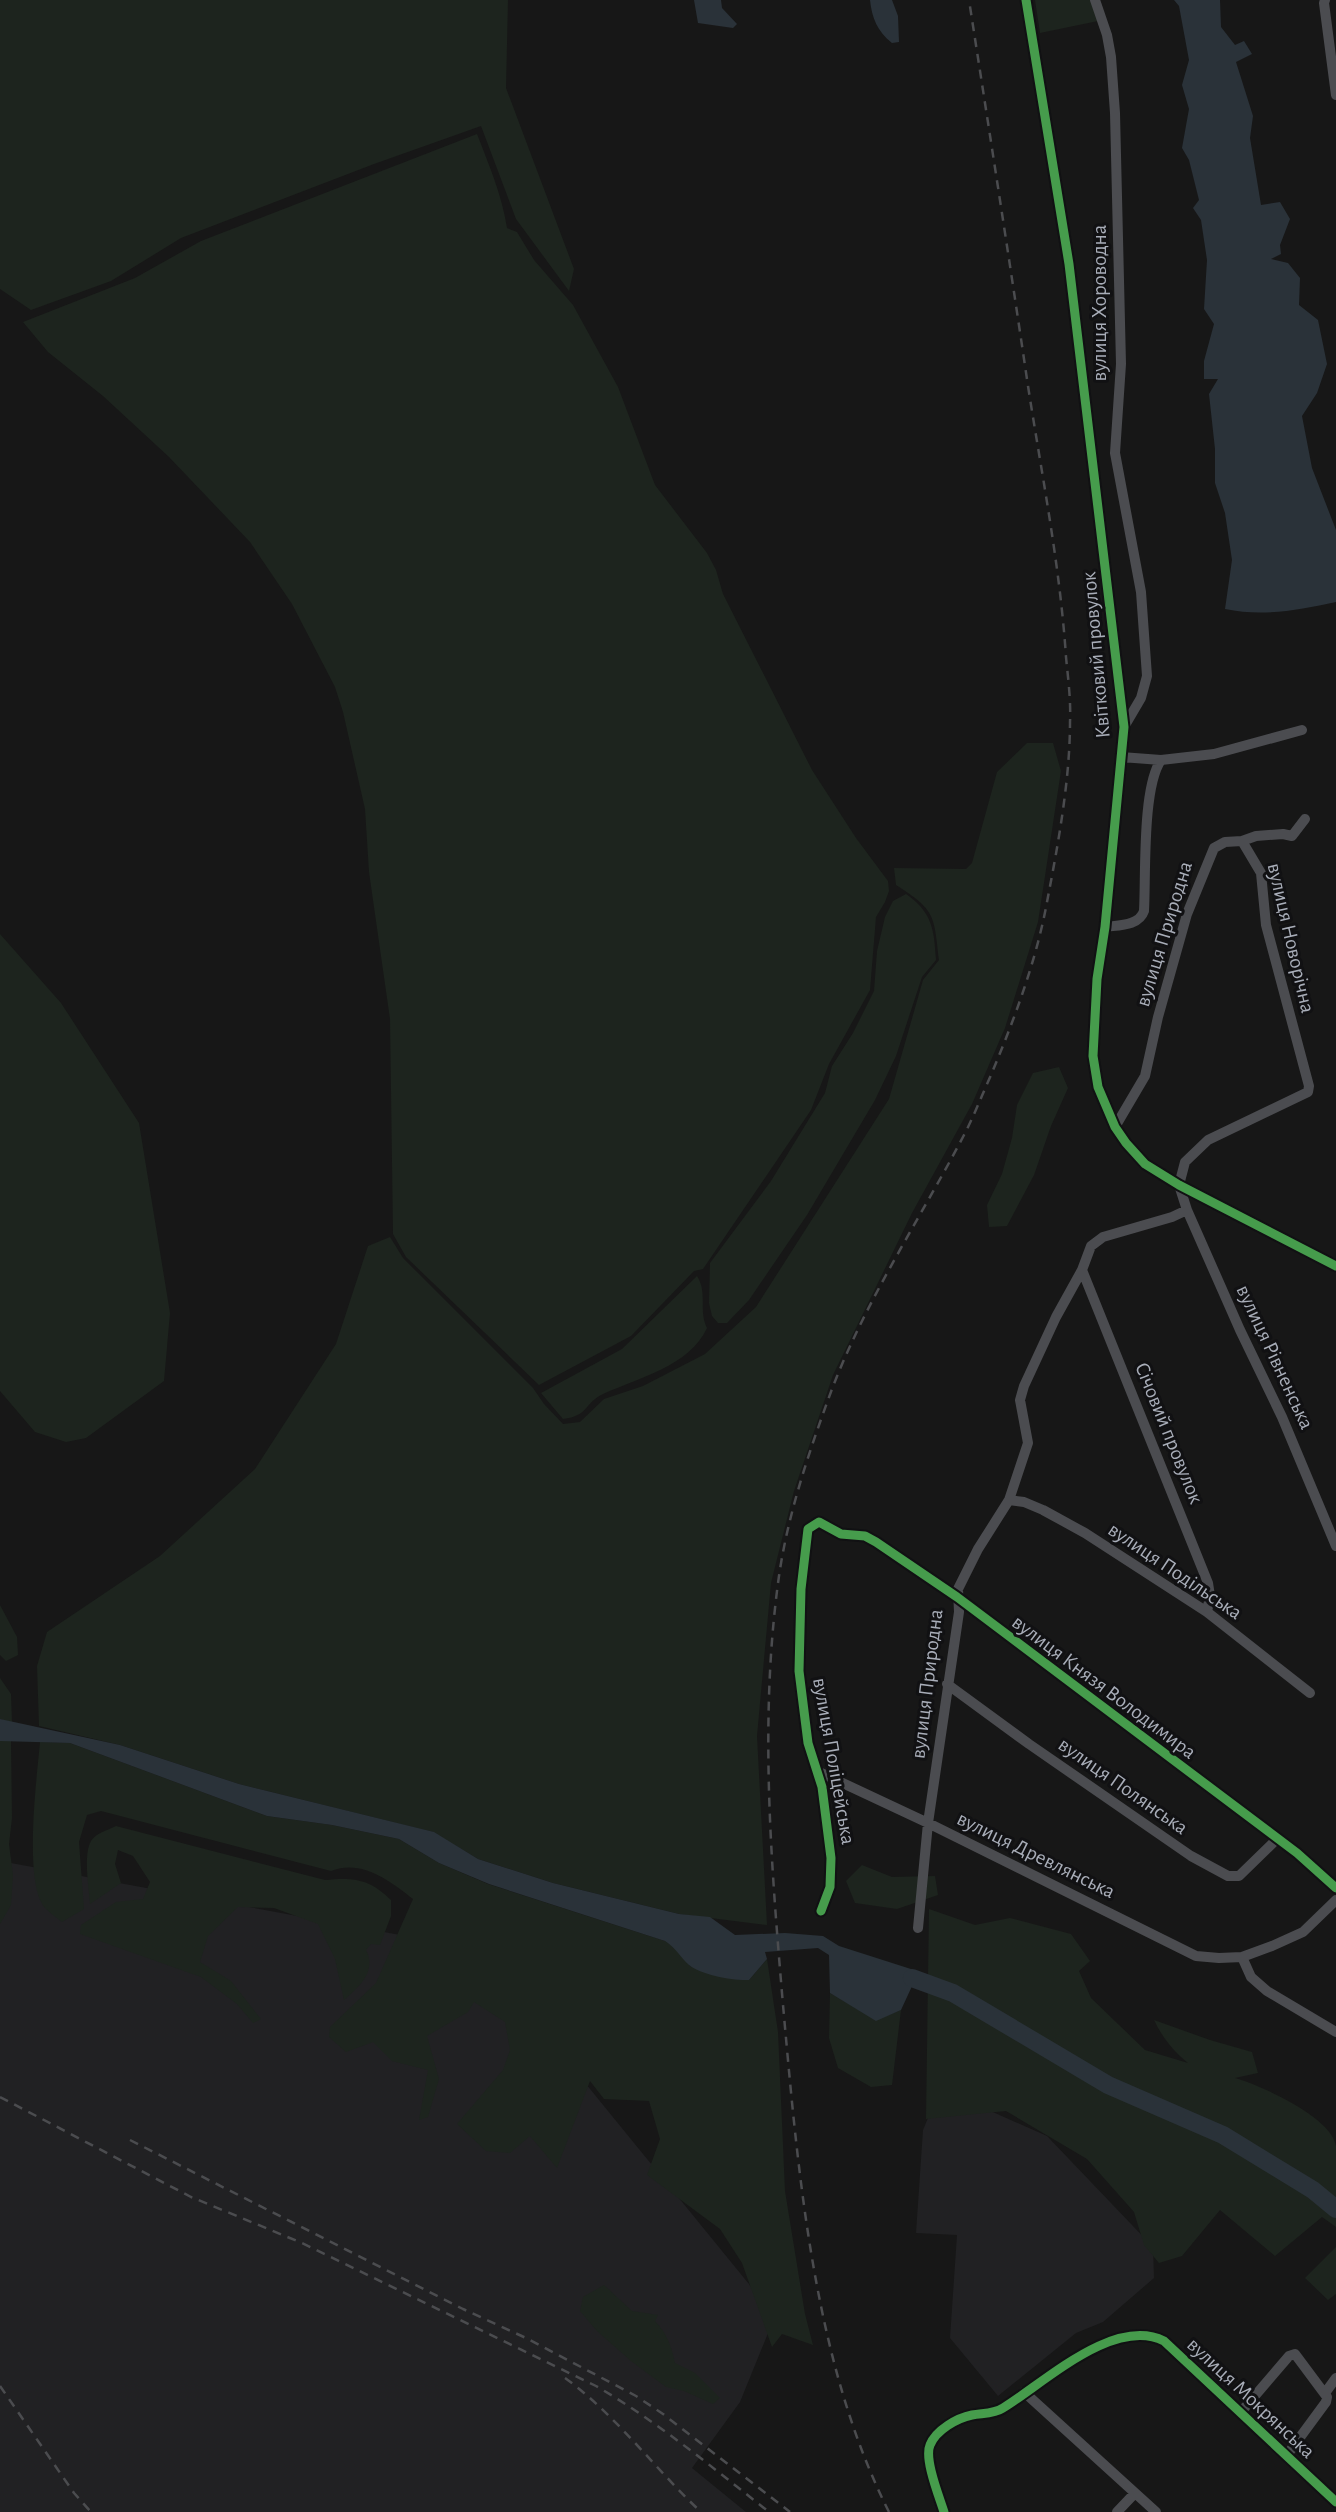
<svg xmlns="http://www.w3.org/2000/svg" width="1336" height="2512" viewBox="0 0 1336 2512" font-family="'Alegreya Sans',sans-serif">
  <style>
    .built { fill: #212123 }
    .green { fill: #1d241e }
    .water { fill: #2a3239 }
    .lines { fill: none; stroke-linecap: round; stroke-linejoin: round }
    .river { stroke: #2a3239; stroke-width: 18 }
    .minor { stroke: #4b4c50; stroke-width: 10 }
    .rail { stroke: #4b4c4f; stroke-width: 2.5; stroke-dasharray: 9 7; stroke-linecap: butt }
    .cycleway-casing { stroke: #111113; stroke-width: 13 }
    .cycleway { stroke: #469c4c; stroke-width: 9 }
    .labels { text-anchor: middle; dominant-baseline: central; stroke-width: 6; stroke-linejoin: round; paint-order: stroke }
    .street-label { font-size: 21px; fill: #a8adb8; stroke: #111113 }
  </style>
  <rect width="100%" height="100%" fill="#171717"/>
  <!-- built -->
  <path class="built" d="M0,1861L476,1949L775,2316L740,2402L692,2468L746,2512H0Z
    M977,2105L1047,2136L1153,2247L1154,2278L1103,2322L1076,2333L998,2396L950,2338L957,2235L916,2233L923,2130L928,2118Z"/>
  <!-- green -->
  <path class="green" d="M0,0H508L506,88L574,269L569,291L516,219L481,126L374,164L181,238L111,281L31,310L0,289Z
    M1035,0H1091L1098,21L1040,33Z
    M477,134C489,165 502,195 507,228L517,232L534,260L573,305L618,387L655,485L707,553L716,570L723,594L812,770L856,838L888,881L889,891L885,902L876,917L870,990L829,1064L811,1110L703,1269L694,1271L631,1336L539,1385L406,1257L393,1234L390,1019L369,872L365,809L343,712L335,687L292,604L250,542L169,457L103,396L48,352L23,322L135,278L201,241Z
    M1027,743H1053L1061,771L1038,922L1005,1028L972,1104L912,1213L833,1375L794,1491L771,1583L757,1736L767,1925L679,1914L553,1883L478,1859L433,1832L239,1784L120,1745L39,1726L37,1666L47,1632L160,1556L255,1469L336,1344L368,1246L390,1237L403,1258L533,1388L544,1404L563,1424L580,1422L604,1399L643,1386L705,1354L756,1307L889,1099L923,980L939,960C934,914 935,910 896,885L894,868L966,869L972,863L997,772Z
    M906,894C933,913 934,930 936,960L922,977L896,1056L875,1100L807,1215L749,1300L727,1323H718L712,1316L709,1303L710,1263L771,1181L825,1093L832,1066L853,1033L874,991L877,951L885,917L893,901Z
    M0,934L61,1003L139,1123L170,1313L164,1381L86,1438L66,1442L35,1432L0,1391Z
    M1059,1067L1068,1088L1051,1126L1034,1175L1007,1226L989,1227L987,1205L1002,1174L1012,1138L1017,1105L1033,1073Z
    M697,1276C708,1293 698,1310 707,1328C690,1366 638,1378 603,1394C584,1403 589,1416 563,1419L541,1393L622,1349Z
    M0,1605L17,1637L18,1655L6,1661L0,1655Z
    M0,1678L11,1694L12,1723L0,1719Z
    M0,1741H11L12,1818L9,1844L13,1875L11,1905L0,1924Z
    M40,1742L70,1743L267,1816L332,1825L399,1839L439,1863L488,1884L665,1941L677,1949L690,1966L749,1980L767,1959L778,2032L785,2191L805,2314L813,2345L782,2334L772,2347L742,2263L720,2229L647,2175L660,2139L649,2101L604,2099L590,2081L557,2168L530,2136L510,2153L486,2151L457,2124L503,2070L510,2050L505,2022L474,2002L468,2012L427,2036L439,2079L428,2117L419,2120L428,2070L392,2061L373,2042L346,2052L329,2037L330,2027L376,1983L413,1899C389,1880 361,1859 331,1871L101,1811L87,1815L79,1842L84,1909L62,1922C57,1918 50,1913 45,1908C23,1882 37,1777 40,1742Z
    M116,1826L325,1880C354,1877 370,1879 391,1900V1916L380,1945L371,1944L366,1950C377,1971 359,1987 344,2000L335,1959L318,1924L274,1908L238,1907L208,1936L200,1962L231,1981L261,2019L253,2023L237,2004L201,1977L80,1934L81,1925L116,1902L143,1899L150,1882L133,1856L118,1850L115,1864L121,1883L90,1904C89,1888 83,1855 91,1841C96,1833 108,1830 116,1826Z
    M862,1865L892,1877L935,1876L938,1895L897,1909L855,1903L846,1881Z
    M929,1909L975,1925L1010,1918L1071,1934L1090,1961L1079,1971L1091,1998L1145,2050L1188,2063C1173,2051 1162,2037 1154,2020L1210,2040L1252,2052L1258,2073L1235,2078C1260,2085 1332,2117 1336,2146C1336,2172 1336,2201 1336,2227L1322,2217L1275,2256L1220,2210L1182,2256L1159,2263L1144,2245L1134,2212L1087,2159L1006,2111L926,2119Z
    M830,1993L876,2020L901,2010L892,2085L871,2087L838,2068L829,2038Z
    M1336,2247V2294L1328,2300L1305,2278Z
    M604,2285L632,2311L658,2315L655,2321C667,2334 671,2345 675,2363L695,2373L720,2398L713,2404L684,2391L666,2387L631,2361L597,2331L580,2311L583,2297Z"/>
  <!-- water -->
  <path class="water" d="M694,0H721L722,8L737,24L733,28L698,23Z
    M870,0H892L898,16L899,42L892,43C877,31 872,18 870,0Z
    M1174,0H1220L1221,27L1235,45L1244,41L1252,54L1236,62L1253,116L1250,138L1261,205L1280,202L1290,219L1280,245L1281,254L1271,259L1288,263L1300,278L1299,305L1318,320L1327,364L1317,393L1302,416L1312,468L1336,530V602C1299,610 1263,617 1225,609L1232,560L1225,513L1215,483V449L1209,394L1218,379H1204V361L1214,324L1204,309L1207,260L1201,220L1193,208L1199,200L1189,160L1182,148L1189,109L1182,85L1189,60L1179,6Z
    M0,1719L120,1745L239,1784L434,1832L478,1859L553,1883L679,1914L710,1917L735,1935L785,1933L823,1936L839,1946L914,1970L932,1981L933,1987L913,1984L901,2010L876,2021L830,1993L829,1955L818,1948L765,1952L767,1959L749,1980C734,1981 701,1975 689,1965C680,1957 677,1949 665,1941L489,1884L439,1863L399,1839L332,1825L267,1816L70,1743L0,1741Z"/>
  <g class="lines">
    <!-- river -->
    <path class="river" d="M912,1978L953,1993L1108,2085L1223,2135L1313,2190L1336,2209"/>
    <!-- minor -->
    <path class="minor" d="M1026,0L1069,264L1124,727L1105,927L1097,979L1093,1056L1098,1087L1115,1127L1126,1143L1145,1164L1179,1185L1336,1266
      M1095,0L1107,35L1111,57L1115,113L1121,364L1115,453L1141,592L1147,676L1141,698L1124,727
      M1325,0L1324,3L1336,95
      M1161,760L1214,754L1302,730
      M1242,841L1261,873L1266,925L1309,1086L1308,1092L1208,1140L1185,1162L1179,1185L1187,1210L1240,1330L1282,1417L1336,1546
      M1105,927C1119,925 1139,926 1144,911C1146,875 1142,788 1161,760L1121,757
      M1115,1127L1145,1076L1158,1017L1187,914L1214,848L1225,842L1242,841L1256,836L1283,834L1292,836L1305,819
      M1082,1270L1208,1583L1210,1596L1207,1612
      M1009,1500L1024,1502L1043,1510L1085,1533L1207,1612L1310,1693
      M947,1684L1029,1744L1191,1856L1228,1876H1239L1277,1839
      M817,1771L928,1823L1196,1956L1219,1958L1242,1957
      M1336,1900L1303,1932L1272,1946L1242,1957L1251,1977L1267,1991L1336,2032
      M821,1911L830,1887L831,1858L822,1787L808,1743L799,1671L801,1589L808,1529L819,1522L841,1534L865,1536L876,1542L957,1597L1297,1853L1336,1888
      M918,1928L928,1823L959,1612L958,1589L978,1549L1009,1500L1028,1443L1020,1400L1024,1386L1056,1317L1082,1270L1091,1246L1103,1237L1172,1217L1187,1210
      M1024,2392L1156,2512
      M1325,2393L1336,2378
      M1241,2412L1289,2356L1295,2354L1327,2397L1326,2402L1287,2455
      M944,2512C939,2496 924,2459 930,2445C936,2430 957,2418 972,2415C983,2413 994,2414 1003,2408C1044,2383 1114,2316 1164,2341L1336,2502
      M1117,2512L1135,2493"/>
    <!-- rail -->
    <path class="rail" d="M0,2097L191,2197L302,2243L596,2386C658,2422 713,2468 769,2512
      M130,2140L463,2309L526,2338L636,2396L663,2414L790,2512
      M565,2378C615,2414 655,2469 701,2512
      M0,2386L74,2493L91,2512
      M889,2512C813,2362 798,2171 783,2005C771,1863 759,1718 779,1576C788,1513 810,1449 832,1389C866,1300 920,1219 964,1135C974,1116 982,1095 991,1075C1014,1020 1036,962 1047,902C1058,845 1070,780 1070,722C1071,700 1068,678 1066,657C1060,566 1042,476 1028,386C1009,257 989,129 969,0"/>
    <!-- cycleway casing -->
    <g class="cycleway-casing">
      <path id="cycleway" d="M1026,0L1069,264L1124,727L1105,927L1097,979L1093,1056L1098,1087L1115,1127L1126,1143L1145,1164L1179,1185L1336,1266
        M821,1911L830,1887L831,1858L822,1787L808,1743L799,1671L801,1589L808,1529L819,1522L841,1534L865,1536L876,1542L957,1597L1297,1853L1336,1888
        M944,2512C939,2496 924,2459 930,2445C936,2430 957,2418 972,2415C983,2413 994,2414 1003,2408C1044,2383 1114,2316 1164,2341L1336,2502"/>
    </g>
    <!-- cycleway -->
    <use href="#cycleway" class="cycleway"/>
  </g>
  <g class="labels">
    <!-- street labels -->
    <g class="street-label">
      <text transform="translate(1099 303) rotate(-90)">вулиця Хороводна</text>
      <text transform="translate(1096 655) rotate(-95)">Квітковий провулок</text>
      <text transform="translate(1164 934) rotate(-73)">вулиця Природна</text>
      <text transform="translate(1291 938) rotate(77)">вулиця Новорічна</text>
      <text transform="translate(1275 1357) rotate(65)">вулиця Рівненська</text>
      <text transform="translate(1169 1433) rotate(68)">Січовий провулок</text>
      <text transform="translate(1175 1571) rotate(34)">вулиця Подільська</text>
      <text transform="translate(927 1684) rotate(-83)">вулиця Природна</text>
      <text transform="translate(1104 1687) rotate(37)">вулиця Князя Володимира</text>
      <text transform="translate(834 1761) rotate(80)">вулиця Поліцейська</text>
      <text transform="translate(1123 1786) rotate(35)">вулиця Полянська</text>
      <text transform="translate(1036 1855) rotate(26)">вулиця Древлянська</text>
      <text transform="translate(1251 2398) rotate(43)">вулиця Мокрянська</text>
    </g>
  </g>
</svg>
